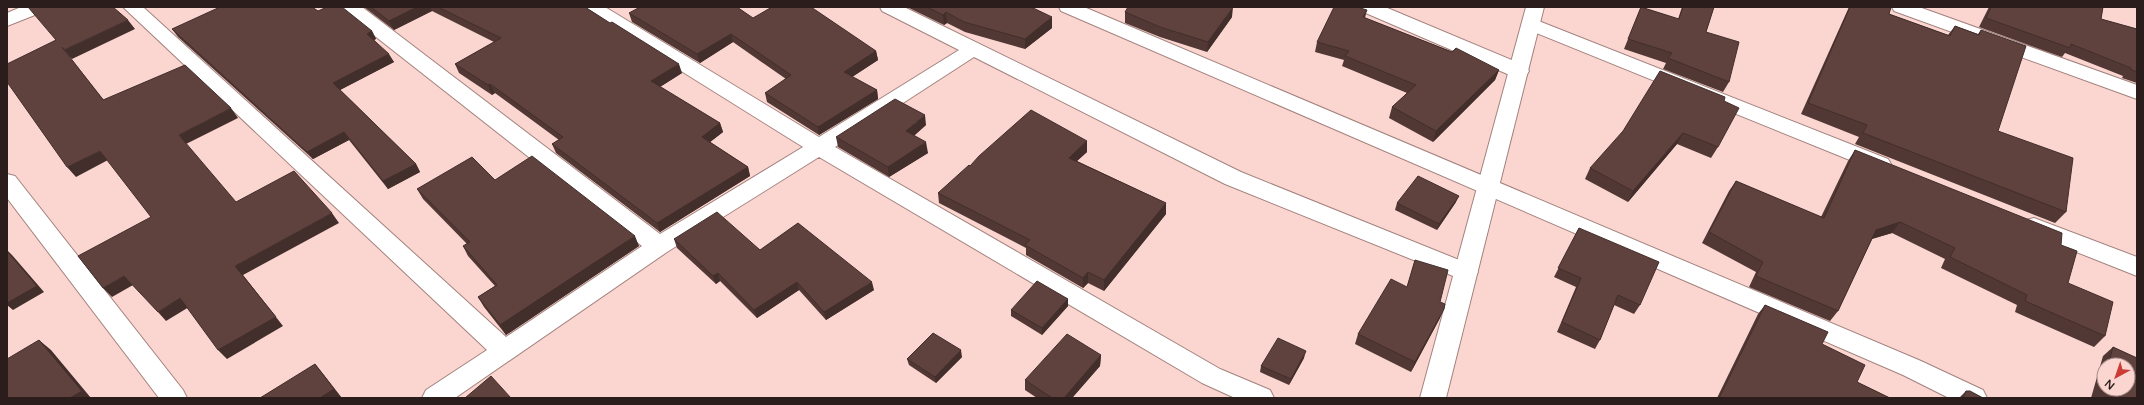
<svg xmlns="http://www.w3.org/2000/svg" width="2144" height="405" viewBox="0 0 2144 405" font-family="'Varela Round',sans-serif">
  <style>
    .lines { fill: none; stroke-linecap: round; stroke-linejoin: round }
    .minor-casing { stroke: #a3827d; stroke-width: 2 }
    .secondary-casing { stroke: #a3827d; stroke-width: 2 }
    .minor { fill: #fff; fill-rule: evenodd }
    .secondary { fill: #fff; fill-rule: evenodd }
    .wall { fill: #523834; fill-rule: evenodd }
    .shaded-wall { fill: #422e2b }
    .building { fill: #5f413d; stroke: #422e2b }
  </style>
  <rect width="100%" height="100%" fill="#fbd6d1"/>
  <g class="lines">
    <!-- minor casing -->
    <g class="minor-casing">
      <path id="minor" d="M21,7H47L45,11L7,26V13Z
        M123,7H143L506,337L642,246L343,11L341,7H362L660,234L803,147L585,11L583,7H605L819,137L959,50L882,11L880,7H904L1241,172L1474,266L1478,272L1474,278L1466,281L1458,278L1225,184L974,57L835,147L1220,369L1270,390L1274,398H1235L1202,383L819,157L667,252L455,398H422L426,390L487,350Z
        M1059,7H1084L1921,361L1983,390L1987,398H1949L1903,375L1061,11Z
        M1359,7H1385L1526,66L1529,71L1526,76L1519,78L1512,76L1361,11Z
        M1892,7H1919L2137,85V99L1894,11Z
        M1531,18L1888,159L1891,164L1888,169L1880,172L1872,169L1524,28L1522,24L1524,20Z
        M7,174L15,176L183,390L187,398H159L7,198Z
        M2034,218L2137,257V276L2026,232L2023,226L2026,220Z"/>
    </g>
    <!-- secondary casing -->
    <g class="secondary-casing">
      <path id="secondary" d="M1526,7H1544L1446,398H1420Z"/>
    </g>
    <!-- minor -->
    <use href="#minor" class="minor"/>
    <!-- secondary -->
    <use href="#secondary" class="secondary"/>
  </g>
  <!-- wall -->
  <path class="wall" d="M364,7H585L682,73L660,87L720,123L723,132L710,142L748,167L750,176L660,232L556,153L552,144L559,140L495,93L492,95L459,73L455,64L494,42L432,11L394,30Z
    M907,7H1031L1052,28L1025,49L965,32L947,23L944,25Z
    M1641,7L1678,19L1682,7H1714L1706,32L1729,82L1723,92L1663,69L1666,63L1624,49Z
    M1849,7H1891L1889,14L1948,35L1955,26L1978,34L1981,30L1998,131L2066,212L2055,223L1855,144L1859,137L1801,114Z
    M1989,7H2103L2101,19L2137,29V83L2122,78L2123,76L2065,53L2062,57L1979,27Z
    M1367,10L1365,18L1499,70L1495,80L1433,142L1389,118L1392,107L1407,93L1342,66L1344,60L1315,52L1317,42Z
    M318,11L372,31L376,39L374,40L394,62L340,90L416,164L420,172L388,189L349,140L313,159L178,37L172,29Z
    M1125,12L1232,17L1207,52L1160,37L1125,23Z
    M629,13L753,18L876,51L878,60L852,77L877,90L878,99L819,135L767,102L765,93L786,79L733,42L700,63L632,22Z
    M1724,101L1718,147L1711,158L1677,144L1628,202L1585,179L1590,168Z
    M926,125L914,136L928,153L889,177L838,147L836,137Z
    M1087,141V152L1077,161L1166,203V214L1104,291L1088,283L1083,288L1026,255V248L939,203L938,193L970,166Z
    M1855,150L2061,245L2068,283L2105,336L2094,347L2015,312L2017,305L1941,268L1945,259L1892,233L1872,239L1838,311L1830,321L1749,287L1756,272L1702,243L1729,191L1736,181L1821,217L1848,161Z
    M495,180L639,246L506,335L484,307L478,297L495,286L468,256L463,246L467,244L423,199L417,189Z
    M1456,202L1437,230L1395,210L1397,203Z
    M1579,228L1640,305L1634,314L1614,305L1600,340L1595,349L1557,332L1576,287L1554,277Z
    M674,239L760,250L874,290L826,320L799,290L757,318L720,281L716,284L677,248Z
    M1415,260L1440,302V318L1411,372L1355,344L1358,334L1407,287Z
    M1068,299V306L1042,335L1011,316V310Z
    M1765,305L1822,344L1857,382L1890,398H1717L1758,314Z
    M2113,347L2137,358V398H2091L2103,356ZM2104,365H2128V389H2104Z
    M1101,355L1100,366L1072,398H1037L1025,390V380Z
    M962,357L936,383L909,365L907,359Z
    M1304,358L1289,385L1260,372L1261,366Z
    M1966,391L1983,398H1959Z"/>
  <!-- shaded-wall -->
  <path class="shaded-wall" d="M417,7H430L432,11L394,30L389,21Z
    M1233,7L1232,17L1207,52L1208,42Z
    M946,12L947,23L944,25L943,15Z
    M1052,17V28L1025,49V39Z
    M128,20L135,29L72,59L64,50Z
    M372,31L376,39L371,41L367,34Z
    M731,34L733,42L700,63L697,54Z
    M62,47L70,57L111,109L103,100Z
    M876,51L878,60L846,81L844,72Z
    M389,54L394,62L338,91L333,83Z
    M679,64L682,73L655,90L651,81Z
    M1499,70L1495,80L1433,142L1436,131Z
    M490,84L495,93L492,95L488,85Z
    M877,90L878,99L819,135L818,127Z
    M231,108L238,118L186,144L179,135Z
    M925,115L926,125L907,141L906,131Z
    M720,123L723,132L705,146L702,137Z
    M344,132L349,140L313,159L307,152Z
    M1683,133L1677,144L1628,202L1633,191Z
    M1087,141V152L1069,168V158Z
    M926,142L928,153L889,177L888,167Z
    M100,151L108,160L76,177L67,167Z
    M416,164L420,172L388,189L383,181Z
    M748,167L750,176L660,232L657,223Z
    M1459,196L1456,202L1437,230L1439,224Z
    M1166,203V214L1104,291V280Z
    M332,213L339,223L243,275L283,326L227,359L218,350L235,266Z
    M1900,222L1892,233L1868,240L1876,230Z
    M635,236L639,246L506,335L500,325Z
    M7,250L12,255L44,292L13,310L7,305Z
    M1088,272V283L1083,288V278Z
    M718,273L720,281L716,284L713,276Z
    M124,276L133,285L112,297L103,288Z
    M797,282L799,290L757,318L754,310Z
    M872,282L874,290L826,320L824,312Z
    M180,298L189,307L166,321L158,312Z
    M1068,299V306L1042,335V328Z
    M1444,309L1440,318L1411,372L1415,362Z
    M39,340L51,350L91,398H70Z
    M961,350L962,357L936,383L935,377Z
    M1306,351L1304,358L1289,385L1291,379Z
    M1101,355L1100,366L1072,398H1064Z
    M315,364L324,375L342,398H320Z"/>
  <!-- building -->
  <path class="building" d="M28,7H113L128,20L64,50L62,47L103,100L185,65L231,108L179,135L236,202L294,171L332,213L235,266L276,317L218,350L180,298L158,312L124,276L103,288L78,256L151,217L100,151L67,167L7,82V64L56,40Z
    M220,7H312L318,11L327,7H342L372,31L367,34L389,54L333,83L416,164L383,181L344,132L307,152L172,29Z
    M371,7H417L389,21Z
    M438,7H585L610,23L612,22L679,64L651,81L720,123L702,137L748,167L657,223L552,144L563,137L490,84L488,85L455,64L501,38Z
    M640,7H737L753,18L772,7H811L876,51L844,72L877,90L818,127L765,93L791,75L731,34L697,54L629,13Z
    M927,7H1031L1052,17L1025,39L964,22L946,12L943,15Z
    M1128,7H1233L1208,42L1160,27L1125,12Z
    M1334,7H1357L1367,10L1363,17L1452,52L1456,48L1499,70L1436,131L1392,107L1416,85L1345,56L1349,51L1317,42Z
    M1641,7L1679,19L1683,7H1714L1706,32L1739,42L1729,82L1668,58L1672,53L1628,39Z
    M1850,7H1891L1889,14L1950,36L1955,26L1979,35L1981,30L2026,46L1998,131L2073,158L2066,212L1863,133L1867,125L1808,103Z
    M1991,7H2103L2101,19L2137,29V72L2130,69L2131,68L2071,44L2070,48L1986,18Z
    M1660,71L1725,97L1724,101L1739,108L1718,147L1683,133L1633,191L1590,168L1623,131Z
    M895,99L925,115L906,131L926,142L888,167L836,137Z
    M1031,110L1087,141L1069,158L1166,203L1104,280L1088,272L1083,278L1025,245L1030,240L938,193L969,165L970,166L979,156Z
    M1855,150L2062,233L2061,245L2077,251L2068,283L2113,302L2105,336L2025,301L2027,295L1950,257L1955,248L1900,222L1876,230L1838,311L1756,276L1763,262L1709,232L1736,181L1824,218Z
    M532,156L635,236L500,325L478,297L497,285L463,246L470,242L417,189L472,157L495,180Z
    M1418,176L1459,196L1439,224L1397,203Z
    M717,212L760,250L798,223L872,282L824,312L797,282L754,310L718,273L713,276L674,239Z
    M1579,228L1659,262L1640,305L1618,295L1600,340L1562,322L1581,278L1558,268Z
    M7,251L37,286L7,303Z
    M1415,260L1448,270L1440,302L1445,304L1444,309L1415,362L1358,334L1391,279L1407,287Z
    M1037,281L1068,299L1042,328L1011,310Z
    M1765,305L1828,332L1822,344L1865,365L1857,382L1890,398H1719Z
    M933,333L961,350L935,377L907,359Z
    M1067,334L1101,355L1064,398H1052L1025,380Z
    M1278,338L1306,351L1291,379L1261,366Z
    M39,340L82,391L70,398H7V359Z
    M2113,347L2137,358V398H2116L2101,391L2104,381V389H2128V365H2108Z
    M315,364L334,389L320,398H260Z
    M491,376L511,398H465Z
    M1966,391H1970L1983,398H1963Z"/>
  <!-- border -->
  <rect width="2144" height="405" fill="none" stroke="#2a1d1b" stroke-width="16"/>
  <!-- north arrow -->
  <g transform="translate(2116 377) rotate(220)"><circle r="19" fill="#fbd6d1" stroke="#a78c88"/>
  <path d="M0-3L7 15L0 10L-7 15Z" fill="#ca3c34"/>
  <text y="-6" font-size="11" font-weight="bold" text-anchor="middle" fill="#2a1d1b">N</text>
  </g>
</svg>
